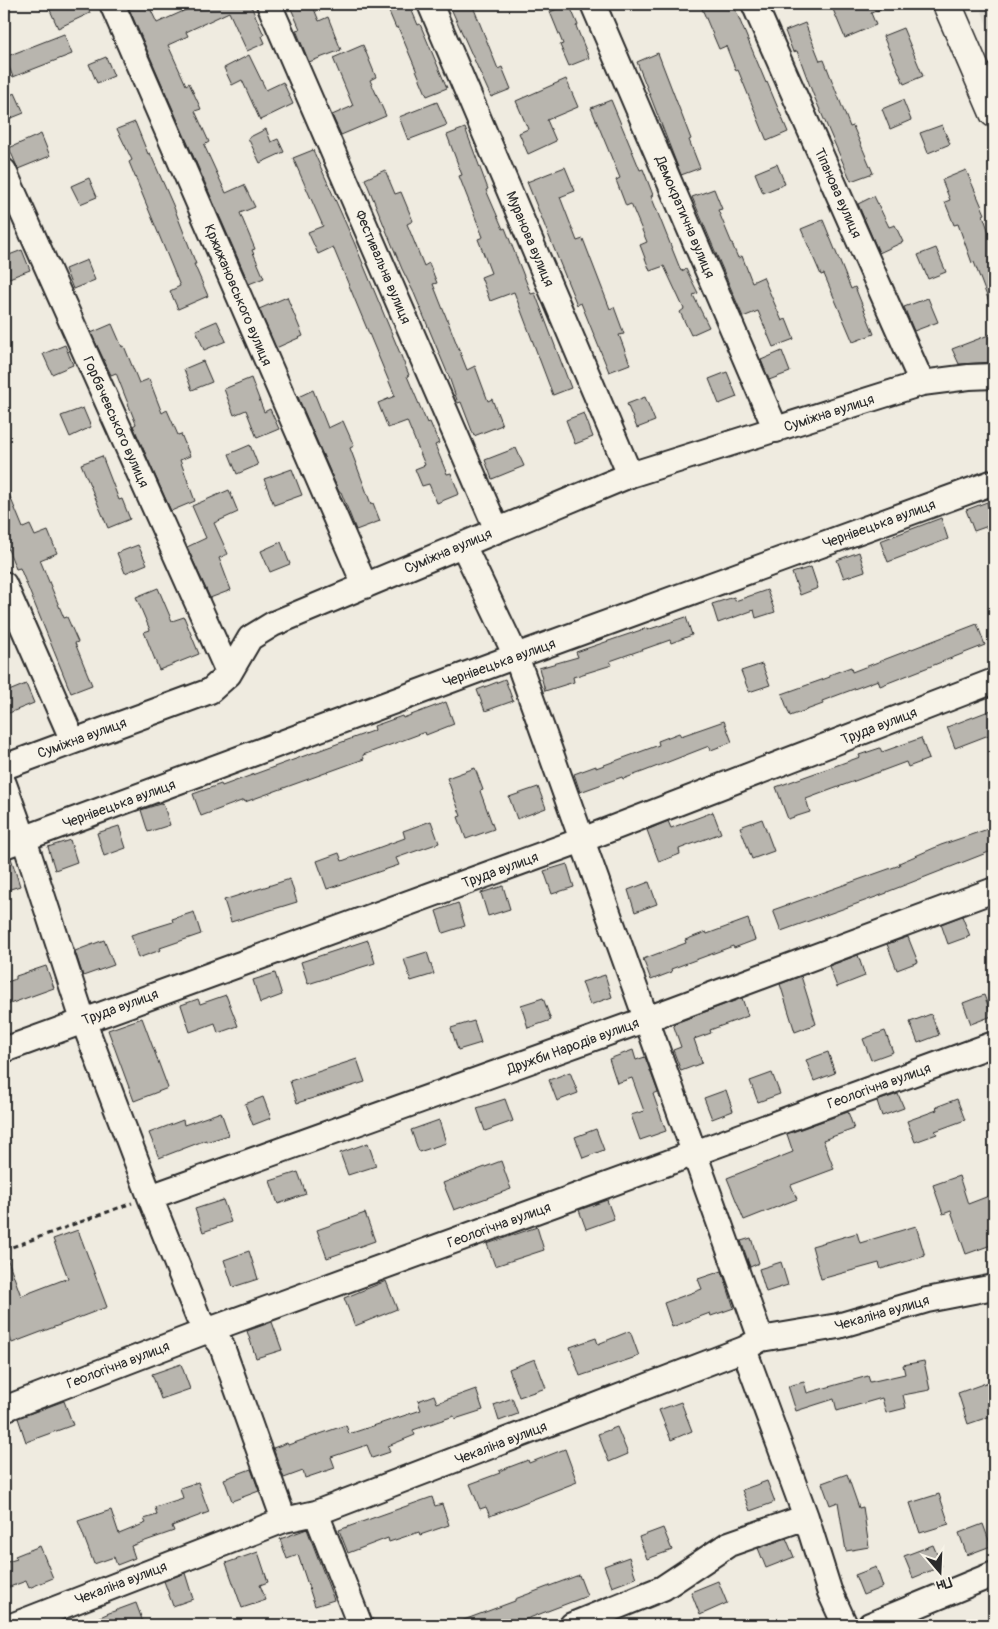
<svg xmlns="http://www.w3.org/2000/svg" width="998" height="1629" viewBox="0 0 998 1629" font-family="Pangolin,sans-serif">
  <style>
    .built { fill: #dedbd1 }
    .building { fill: #b8b5ae; stroke: #2b2b2b }
    .lines { fill: none; stroke-linecap: round; stroke-linejoin: round }
    .minor-casing { stroke: #2b2b2b; stroke-width: 28 }
    .major-casing { stroke: #2b2b2b; stroke-width: 31 }
    .path { stroke: #2b2b2b; stroke-width: 3; stroke-dasharray: 5 4; stroke-linecap: butt }
    .minor { stroke: #f7f3e8; stroke-width: 24 }
    .major { stroke: #f7f3e8; stroke-width: 28 }
    .labels { text-anchor: middle; dominant-baseline: central; stroke-width: 4; stroke-linejoin: round; paint-order: stroke }
    .street-label { font-size: 14px; fill: #2b2b2b; stroke: #f7f3e8 }
  </style>
  <rect width="100%" height="100%" fill="#efebe0"/>
  <filter id="ink" filterUnits="userSpaceOnUse"><feTurbulence type="fractalNoise" baseFrequency=".02" numOctaves="2"/><feDisplacementMap in="SourceGraphic" scale="10" xChannelSelector="R" yChannelSelector="G"/><feConvolveMatrix kernelMatrix="1 2 1 2 8 2 1 2 1" color-interpolation-filters="sRGB"/></filter>
  <g filter="url(#ink)">
    <!-- built -->
    <path class="built" d="M979,4H994V44Z"/>
    <!-- building -->
    <path class="building" d="M63,4H86L90,13L58,28L50,10Z
      M127,4H148L157,23L199,4H250L264,35L262,36L265,43L247,51L229,12L186,32L188,36L168,45L186,85L189,83L201,109L195,111L209,142L204,145L226,193L244,185L255,207L240,213L255,249L252,250L264,278L249,284Z
      M289,4H312L319,21L328,17L341,50L309,62L296,30L300,29Z
      M394,4H409L418,25L420,24L447,88L427,96L398,27L396,28L387,7Z
      M449,4H472L498,69L502,67L511,89L491,97Z
      M569,4L578,25L576,26L589,58L569,66L560,45L563,44L550,12Z
      M700,4H733L766,83L767,82L788,132L767,141L738,70L736,71L726,46L719,49Z
      M840,4H893L871,13L876,25L845,38L832,7Z
      M805,23L820,61L824,60L850,127L853,126L873,173L851,181L813,94L797,51L793,52L785,31Z
      M903,28L923,76L904,84L883,36Z
      M64,34L72,54L13,77L5,57Z
      M363,45L376,77L370,80L386,116L341,135L332,115L353,106L333,58Z
      M658,53L691,139L689,140L700,168L681,175L637,62Z
      M249,55L266,90L283,82L293,104L260,120L242,80L232,85L224,68Z
      M106,57L114,76L97,83L89,64Z
      M566,79L578,107L547,120L556,141L528,154L519,133L528,129L516,101Z
      M15,93L24,113L4,121V97Z
      M611,100L640,170L643,169L653,195L651,196L681,271L686,269L698,293L693,295L709,327L691,335L680,312L684,309L664,266L650,271L640,245L647,242L631,204L626,206L616,180L620,178L591,108Z
      M903,100L911,120L890,129L882,109Z
      M437,102L447,125L408,140L399,117Z
      M135,122L148,154L150,153L173,205L196,264H194L208,296L178,309L170,291L180,286L129,162L132,160L117,129Z
      M942,125L950,144L928,153L920,133Z
      M465,128L488,189L486,190L503,229L505,228L531,294L535,293L571,388L553,395L514,292L490,301L481,277L491,273L478,239L483,237L459,176L462,175L447,135Z
      M266,129L271,142L278,139L284,152L260,163L248,138Z
      M41,134L50,156L18,169L9,148Z
      M313,150L354,242L409,375L407,376L427,423L430,422L439,443L435,445L447,474L451,473L459,494L437,503L429,484L422,486L415,469L425,465L407,421L388,428L378,403L395,396L333,247L318,254L308,232L323,226L293,158Z
      M777,164L785,184L763,193L755,173Z
      M565,167L575,191L560,197L577,241L583,239L610,309L614,307L624,334L619,335L630,364L609,372L581,303L577,305L527,182Z
      M385,170L395,194L401,192L413,221L407,224L424,266L429,263L437,283L433,284L467,370L475,366L488,401L492,399L502,425L474,436L461,402L458,403L449,377L414,293L402,269L365,179Z
      M966,170L985,214L983,215L994,247V312H993L974,262L972,263L958,224L954,225L945,202L950,200L942,180Z
      M89,178L97,197L80,204L71,186Z
      M714,189L722,209L718,210L738,258L742,256L752,282L763,277L782,321L786,319L794,339L773,347L758,311L743,317L692,197Z
      M874,196L889,227L895,225L903,242L879,253L858,204Z
      M823,220L851,289L855,287L874,334L853,342L824,274L821,275L801,229Z
      M936,248L946,272L928,279L918,255Z
      M22,250L30,270L4,280V257Z
      M87,260L95,280L73,289L65,269Z
      M287,297L303,336L276,348L259,309Z
      M928,298L938,322L914,331L904,307Z
      M217,321L226,341L204,350L196,330Z
      M112,324L122,347L124,346L139,383L149,379L162,413L167,410L178,435L181,434L190,456L180,460L195,501L171,511L133,426L136,424L116,373L111,375L91,333Z
      M994,333V362L959,364L952,349Z
      M65,345L73,365L52,374L43,354Z
      M782,351L790,372L769,380L761,360Z
      M203,361L212,382L192,390L184,369Z
      M727,372L737,397L719,404L709,379Z
      M251,378L264,412L270,409L279,429L257,438L246,410L234,415L224,389Z
      M313,390L328,428L343,421L354,446L350,448L371,504L373,503L380,521L356,530L341,492H339L298,397Z
      M645,397L655,421L637,428L627,404Z
      M83,408L91,427L70,437L61,416Z
      M584,413L593,437L575,444L566,420Z
      M250,445L258,465L237,474L229,454Z
      M516,448L524,466L492,479L485,460Z
      M102,456L119,500L122,499L130,519L108,528L81,464Z
      M292,469L302,495L274,505L264,479Z
      M4,482L23,528L30,525L35,536L48,531L57,553L40,560L64,618L67,617L78,642L75,643L92,685L71,693L20,568L16,569L4,539Z
      M229,490L238,512L214,523L228,554L219,558L231,590L210,598L187,547L206,538L192,506Z
      M987,502L994,524L974,531L966,510Z
      M941,518L948,539L888,562L880,541Z
      M281,542L290,564L270,572L261,551Z
      M138,545L147,564L125,573L117,553Z
      M859,552L865,571L844,578L837,560Z
      M811,567L818,588L800,595L792,573Z
      M158,588L172,621L184,617L199,654L159,670L144,632L150,630L136,597Z
      M767,590L775,612L756,618L754,610L718,623L712,604L734,597L735,601Z
      M686,617L692,635L671,643L670,640L610,661L612,665L573,677L574,682L545,691L539,668L578,657L576,652L647,628V630Z
      M977,624L985,645L880,686L878,680L822,701L823,704L790,716L782,694L830,677L829,675L851,667L852,672Z
      M762,664L770,685L749,692L741,671Z
      M505,679L513,701L485,711L477,690Z
      M26,684L34,703L4,715V693Z
      M446,702L454,724L426,735L425,732L363,755L364,759L245,802L244,800L201,816L193,794L221,784L222,786L375,730L374,726L402,716L403,718Z
      M994,709V733L955,748L947,727Z
      M724,721L732,742L711,750L709,746L645,771L623,779L622,777L580,792L574,774L596,766V768L659,745L658,741L679,733L681,736Z
      M921,738L929,759L908,767L906,762L806,799L810,812L788,819L776,787L860,757L859,755L880,748L882,752Z
      M475,768L483,790L480,791L494,829L466,839L458,817L461,816L447,778Z
      M538,787L546,808L517,819L509,797Z
      M163,803L170,825L148,832L141,810Z
      M713,812L721,833L679,849L680,854L659,862L647,830L668,821L671,828Z
      M762,819L774,851L752,859L740,827Z
      M431,821L439,843L396,858L399,865L327,889L317,861L339,853L342,861L405,838L403,831Z
      M119,826L126,848L104,856L97,833Z
      M994,827V850L887,892V893L781,931L773,910L900,865L899,863L941,845Z
      M70,840L77,862L55,870L48,847Z
      M11,858L20,886L4,891V859Z
      M567,864L574,887L552,894L544,871Z
      M290,879L297,902L231,922L224,900Z
      M649,882L657,904L635,912L628,890Z
      M503,886L510,909L488,916L481,893Z
      M458,903L465,926L443,933L436,911Z
      M194,912L201,934L160,948L161,950L138,958L131,935L173,922L172,919Z
      M962,916L970,936L948,944L941,924Z
      M748,919L755,940L734,948L733,946L671,969L672,972L651,980L643,959L686,943L685,940L706,932L707,934Z
      M908,937L918,962L897,970L887,944Z
      M104,940L114,965L83,976L75,951Z
      M368,940L375,963L308,984L301,962Z
      M427,952L434,974L411,981L404,959Z
      M858,955L865,976L837,987L829,966Z
      M46,966L54,988L4,1006V983L16,979V976Z
      M275,973L282,995L260,1003L253,980Z
      M605,975L612,997L590,1005L582,982Z
      M801,976L816,1024L795,1032L780,984Z
      M226,995L238,1026L218,1033L215,1023L190,1032L181,1005L198,999L200,1004Z
      M984,995L992,1016L971,1024L963,1003Z
      M543,998L551,1020L528,1028L521,1005Z
      M742,998L748,1016L710,1030L711,1033L694,1039L702,1063L681,1071L673,1050L681,1047L673,1024Z
      M931,1014L939,1035L918,1043L910,1022Z
      M142,1018L168,1088L134,1101L108,1030Z
      M474,1021L481,1043L458,1050L451,1028Z
      M885,1031L893,1052L871,1060L863,1039Z
      M633,1050L636,1060L645,1057L658,1092L653,1094L666,1131L640,1140L631,1115L644,1111L632,1078L617,1083L609,1059Z
      M828,1052L835,1073L814,1081L806,1060Z
      M357,1059L365,1082L297,1103L290,1081Z
      M570,1072L578,1093L557,1101L549,1080Z
      M772,1073L780,1094L758,1102L750,1081Z
      M726,1090L733,1111L712,1119L704,1098Z
      M898,1094L904,1108L882,1116L877,1101Z
      M263,1097L271,1118L253,1125L245,1104Z
      M505,1099L513,1121L485,1131L477,1108Z
      M957,1099L965,1120L935,1131L937,1134L915,1142L907,1121L937,1110L936,1107Z
      M221,1112L229,1135L206,1142V1140L159,1158L149,1133L183,1120L184,1125Z
      M848,1112L854,1129L823,1140L834,1169L791,1185L797,1199L744,1220L727,1178L793,1152L787,1134Z
      M439,1120L446,1143L419,1152L411,1130Z
      M596,1129L604,1150L583,1158L575,1137Z
      M368,1143L376,1166L348,1175L340,1153Z
      M501,1161L511,1189L454,1210L443,1183Z
      M298,1172L306,1194L278,1204L270,1181Z
      M959,1176L968,1204L994,1194V1244L966,1254L951,1211L943,1214L933,1185Z
      M223,1200L231,1222L203,1232L195,1209Z
      M607,1200L614,1219L586,1229L579,1210Z
      M365,1213L375,1241L327,1258L317,1230Z
      M916,1226L925,1256L881,1269L879,1263L821,1279L812,1246L857,1233L860,1243Z
      M537,1227L544,1250L495,1266L487,1244Z
      M78,1230L107,1307L12,1343L4,1321V1252H5L21,1296L68,1278L53,1239Z
      M751,1238L759,1263L750,1267L741,1241Z
      M249,1251L258,1279L233,1287L224,1260Z
      M781,1262L788,1285L766,1292L759,1269Z
      M722,1271L734,1308L711,1316L710,1313L672,1327L664,1303L702,1289L698,1279Z
      M386,1281L397,1309L355,1326L344,1298Z
      M272,1322L282,1350L256,1358L247,1331Z
      M630,1331L639,1356L580,1376L570,1347L596,1338L598,1344Z
      M535,1359L546,1388L519,1397L509,1369Z
      M924,1361L930,1390L903,1395L906,1408L886,1413L882,1398L837,1411L834,1399L796,1411L788,1386L804,1382L807,1393L868,1376L870,1382L905,1374L903,1365Z
      M181,1364L190,1389L161,1399L152,1374Z
      M994,1380V1415L968,1424L958,1393Z
      M476,1389L483,1410L455,1419L454,1416L413,1430L415,1435L388,1446L390,1452L372,1458L367,1445L331,1457L335,1468L305,1478L303,1471L284,1478L273,1448L287,1443L288,1445L346,1425L349,1434L421,1410L418,1401L434,1395L437,1403Z
      M512,1398L518,1414L499,1421L494,1405Z
      M64,1401L73,1425L26,1442L18,1418Z
      M681,1402L692,1431L671,1440L659,1410Z
      M617,1427L628,1454L609,1462L598,1434Z
      M565,1449L577,1482L490,1516L486,1507L480,1509L470,1484L500,1473L499,1471L528,1460L529,1463Z
      M251,1469L259,1491L232,1501L224,1479Z
      M847,1474L859,1508L863,1507L869,1547L846,1551L838,1502L830,1505L822,1483Z
      M767,1481L775,1502L750,1511L742,1490Z
      M198,1482L209,1512L172,1526L174,1531L131,1546L135,1558L117,1565L114,1557L94,1564L78,1521L111,1510L119,1534L146,1523L144,1519L157,1515L155,1507L183,1498L180,1488Z
      M939,1494L949,1524L920,1533L910,1503Z
      M432,1497L435,1506L442,1504L449,1525L420,1535L419,1532L389,1542L388,1538L348,1553L339,1530Z
      M983,1524L991,1546L967,1555L959,1533Z
      M663,1528L672,1550L647,1559L639,1537Z
      M307,1529L334,1600L315,1606L298,1555L287,1559L280,1539Z
      M786,1538L794,1557L766,1568L758,1548Z
      M933,1545L942,1566L913,1578L904,1556Z
      M40,1546L53,1578L29,1588L26,1581L4,1589V1563L17,1559L15,1556Z
      M258,1552L268,1582L260,1585L266,1600L242,1608L226,1563Z
      M629,1557L636,1578L612,1587L604,1566Z
      M876,1567L883,1587L863,1595L855,1575Z
      M185,1573L193,1599L173,1606L164,1581Z
      M579,1575L587,1596L511,1625H453V1624L515,1601V1599Z
      M718,1581L727,1603L700,1615L691,1592Z
      M136,1603L144,1625H82L109,1613Z"/>
    <g class="lines">
      <!-- minor casing -->
      <g class="minor-casing">
        <path id="minor" d="M112,4L365,586
          M269,4L497,530
          M430,4L630,475
          M593,4L776,430
          M754,4L922,383
          M4,171L229,674
          M463,545L516,656L761,1339
          M4,584L73,741
          M4,767L210,691L229,674L250,638L273,624L630,475L922,383L969,377L994,376
          M4,784L24,839L83,1020L150,1197L198,1317L221,1344L284,1520
          M4,846L516,656L994,482
          M4,1050L582,840L994,681
          M150,1197L647,1019L994,890
          M744,1349L806,1517L829,1590L845,1625
          M4,1409L209,1330L994,1044
          M316,1513L360,1625
          M14,1625L284,1520L316,1513L744,1349L761,1339L838,1326L927,1300L994,1287
          M572,1625L663,1588L729,1544L806,1517
          M870,1625L994,1574"/>
      </g>
      <!-- major casing -->
      <g class="major-casing">
        <path id="major" d="M947,4L994,113"/>
      </g>
      <!-- path -->
      <path class="path" d="M4,1250L132,1203"/>
      <!-- minor -->
      <use href="#minor" class="minor"/>
      <!-- major -->
      <use href="#major" class="major"/>
    </g>
  </g>
  <g class="labels">
    <!-- street labels -->
    <g class="street-label">
      <text transform="translate(838 193) rotate(66)">Тіпанова вулиця</text>
      <text transform="translate(685 217) rotate(67)">Демократична вулиця</text>
      <text transform="translate(530 239) rotate(67)">Муранова вулиця</text>
      <text transform="translate(383 267) rotate(67)">Фестивальна вулиця</text>
      <text transform="translate(238 295) rotate(67)">Кржижановського вулиця</text>
      <text transform="translate(829 413) rotate(-18)">Суміжна вулиця</text>
      <text transform="translate(116 422) rotate(66)">Горбачевського вулиця</text>
      <text transform="translate(879 524) rotate(-20)">Чернівецька вулиця</text>
      <text transform="translate(448 551) rotate(-23)">Суміжна вулиця</text>
      <text transform="translate(499 663) rotate(-20)">Чернівецька вулиця</text>
      <text transform="translate(879 726) rotate(-21)">Труда вулиця</text>
      <text transform="translate(82 738) rotate(-20)">Суміжна вулиця</text>
      <text transform="translate(119 804) rotate(-20)">Чернівецька вулиця</text>
      <text transform="translate(500 870) rotate(-20)">Труда вулиця</text>
      <text transform="translate(120 1007) rotate(-20)">Труда вулиця</text>
      <text transform="translate(573 1046) rotate(-20)">Дружби Народів вулиця</text>
      <text transform="translate(879 1086) rotate(-20)">Геологічна вулиця</text>
      <text transform="translate(499 1225) rotate(-20)">Геологічна вулиця</text>
      <text transform="translate(882 1313) rotate(-16)">Чекаліна вулиця</text>
      <text transform="translate(118 1365) rotate(-21)">Геологічна вулиця</text>
      <text transform="translate(501 1443) rotate(-21)">Чекаліна вулиця</text>
      <text transform="translate(121 1583) rotate(-21)">Чекаліна вулиця</text>
    </g>
  </g>
  <!-- margin -->
  <rect width="998" height="1629" fill="none" stroke="#f7f3e8" stroke-width="20"/>
  <rect x="10" y="10" width="978" height="1609" fill="none" stroke="#2b2b2b" stroke-width="2" filter="url(#ink)"/>
  <!-- north arrow -->
  <g transform="translate(940 1572) rotate(161)" stroke="#f7f3e8" stroke-width="4" paint-order="stroke">
  <path d="M0-4L9 19L0 12L-9 19Z" fill="#2b2b2b"/>
  <text y="-8" font-size="14" font-weight="bold" text-anchor="middle" fill="#2b2b2b">Пн</text>
  </g>
</svg>
